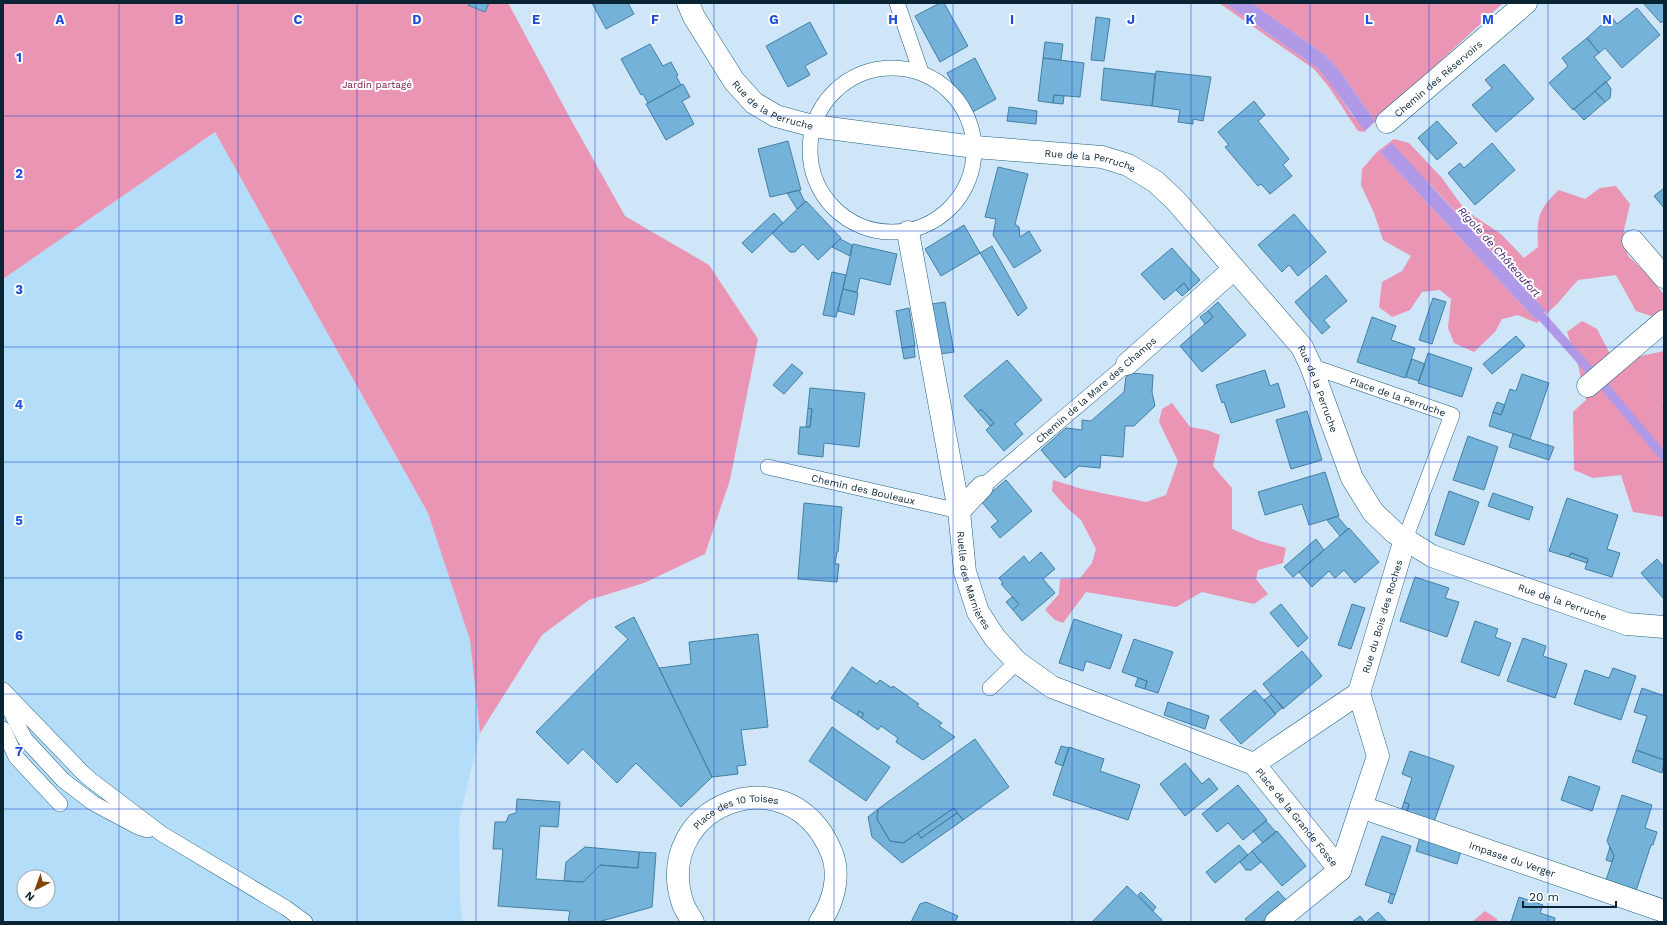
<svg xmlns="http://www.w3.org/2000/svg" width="1667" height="925" viewBox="0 0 1667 925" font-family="'Work Sans',sans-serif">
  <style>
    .built { fill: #b3ddf8; fill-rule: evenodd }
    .green { fill: #e995b3; fill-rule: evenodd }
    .water { fill: #b09ae7 }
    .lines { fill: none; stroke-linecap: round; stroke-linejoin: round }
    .stream { stroke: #b09ae7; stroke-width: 9 }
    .building { fill: #74b2d9; stroke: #4280a4 }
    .lane-casing { stroke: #216184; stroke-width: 16 }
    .street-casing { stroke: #216184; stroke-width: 23 }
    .lane { stroke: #fff; stroke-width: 15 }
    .street { stroke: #fff; stroke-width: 22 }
    .grid { fill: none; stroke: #1d4ed8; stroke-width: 1; stroke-opacity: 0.55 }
    .labels { text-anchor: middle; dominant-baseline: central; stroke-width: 4; stroke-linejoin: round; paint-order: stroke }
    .street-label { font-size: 10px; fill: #092433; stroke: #fff }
    .park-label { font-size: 10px; fill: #7b1647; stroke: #fff }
    .water-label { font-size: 11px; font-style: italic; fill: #3f1a73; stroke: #fff }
    .grid-label { font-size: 13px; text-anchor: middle; font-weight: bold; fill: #1d4ed8; stroke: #fff; stroke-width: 4; stroke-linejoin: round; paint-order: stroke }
  </style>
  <rect width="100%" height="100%" fill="#cee6f7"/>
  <!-- built -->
  <path class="built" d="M215,132L428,513L470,640L480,733L459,820L460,900L462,922H3V279ZM24,877H48V901H24Z"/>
  <!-- green -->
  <path class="green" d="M3,3H508L570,118L625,216L709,265L758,339L730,480L705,554L644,583L589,600L542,635L480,733L470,640L428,513L215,132L3,279Z
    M1219,3H1225L1317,68L1330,82L1354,118L1375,121L1339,70L1325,55L1252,3H1503L1364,132L1358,131L1329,87L1314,69Z
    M1394,139L1409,143L1442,178L1465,210L1501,234L1524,258L1538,247C1537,219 1537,210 1559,190L1585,199L1600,188L1616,186L1630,204L1624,230L1628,256L1651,277L1664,295V327L1651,316L1636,311L1616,275L1578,280L1557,304L1537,323L1518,315L1502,319L1495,332L1474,352L1454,343L1448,328L1451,299L1440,290L1422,292L1410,310L1392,317L1379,307L1382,282L1402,271L1411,256L1383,240L1374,213L1361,185L1362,169L1378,151ZM1385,148L1430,184L1531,294L1546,312L1536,320L1380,152Z
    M1582,321L1597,329L1609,352L1632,358L1664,351V398L1662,400L1664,403V517L1633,512L1621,475L1593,478L1574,470L1573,412L1586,400L1578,365L1567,332Z
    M1172,403L1190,427L1207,430L1220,435L1213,466L1232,488V529L1260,541L1286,548L1283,563L1258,570L1256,579L1268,594L1254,604L1202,592L1176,607L1086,592L1063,623L1055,620L1045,610L1059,594L1060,579L1080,578L1092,563L1096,549L1081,520L1067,508L1052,491L1053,480L1082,489L1146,502L1166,495L1178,461L1159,422L1162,409Z
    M1485,911L1497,919V922H1472Z"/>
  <!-- water -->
  <path class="water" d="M1225,3H1252L1325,55L1339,70L1375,121L1365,131C1348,110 1335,87 1317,68Z
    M1392,143L1546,311L1536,320L1380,152Z"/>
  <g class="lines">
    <!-- stream -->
    <path class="stream" d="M1534,308L1594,375
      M1600,381L1664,457"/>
  </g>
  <!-- building -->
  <path class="building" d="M469,3H489L485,12L468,5Z
    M592,3H628L634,14L606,29Z
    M940,3H944L968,46L940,62L915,16Z
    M1643,3H1662L1664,6V20L1661,23Z
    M1637,8L1660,35L1622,68L1605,48L1599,53L1587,38L1611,16L1617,24Z
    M1096,17L1110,19L1104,61L1091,60Z
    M810,22L827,54L805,66L810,75L788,87L766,46Z
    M1587,38L1599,53L1594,57L1611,78L1573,110L1549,83L1568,66L1562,58Z
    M1045,42L1063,44L1061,60L1043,58Z
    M650,44L663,66L671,62L678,75L676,76L681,85L648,103L643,94L641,95L621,59Z
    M975,58L996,99L969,114L947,73Z
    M1043,58L1084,63L1080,97L1054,95L1053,103L1038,101Z
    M1504,64L1534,99L1496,132L1472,105L1492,88L1485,80Z
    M1104,68L1155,74L1152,106L1101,100Z
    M1156,71L1211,77L1203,121L1193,119V124L1178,122L1180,110L1152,106Z
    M1606,81L1611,89L1610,98L1605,102L1595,91Z
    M683,84L690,97L682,101L694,124L666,140L646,104Z
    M1595,91L1605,102L1584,120L1574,109Z
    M1054,95L1064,96L1063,104L1053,103Z
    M1254,101L1265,115L1258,121L1289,159L1283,165L1292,176L1270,194L1261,184L1258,186L1225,147L1229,145L1218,132Z
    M1009,107L1037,111L1036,124L1007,121Z
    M1437,121L1457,143L1437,160L1418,138Z
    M788,141L801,190L770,197L758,149Z
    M1492,143L1515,170L1475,205L1448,173L1460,163L1464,168Z
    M998,167L1028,174L1015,224L1019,227L1020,237L1029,231L1041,251L1014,268L993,235L996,219L985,217Z
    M1664,188V208L1654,196Z
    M799,190L805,202L797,209L787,193Z
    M806,201L841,238L818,260L803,244L795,252H790L772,233Z
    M774,213L783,223L752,253L742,243Z
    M1294,214L1326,252L1298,276L1289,265L1282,272L1258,245Z
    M964,225L980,253L941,276L925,249Z
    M840,239L852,245L850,256L832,247Z
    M853,244L897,254L890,285L860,278L857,292L843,289Z
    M992,246L1027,308L1018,316L980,253Z
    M1172,248L1200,280L1189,290L1184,283L1164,300L1141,274Z
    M832,272L846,275L836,317L823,315Z
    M1326,275L1347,301L1324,320L1330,327L1322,334L1295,302Z
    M1184,283L1189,290L1182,296L1176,290Z
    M843,289L858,293L854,315L838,311Z
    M1433,298L1446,302L1432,344L1419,340Z
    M945,302L954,352L940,354L932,304Z
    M1218,302L1246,335L1202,372L1180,346L1213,317L1208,311Z
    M909,308L915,346L902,348L896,311Z
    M1208,311L1213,317L1205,324L1200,317Z
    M1372,317L1396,326L1391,340L1415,348L1405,378L1357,362Z
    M1516,336L1525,346L1492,374L1483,364Z
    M914,346L915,357L904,359L902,348Z
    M1428,353L1472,368L1462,397L1418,383Z
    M1412,359L1425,364L1419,381L1406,377Z
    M1007,360L1042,400L1015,424L1023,434L1004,451L986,430L994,423L981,409L978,412L964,396Z
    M792,364L803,373L784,394L773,385Z
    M1265,370L1270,386L1278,383L1285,407L1231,423L1224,402L1222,403L1216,385Z
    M1131,373L1153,375L1152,392L1155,406L1134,426H1125L1123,457L1101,455L1100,468L1079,466L1065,478L1041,450L1066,428L1082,430V420L1091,421L1124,392L1126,377Z
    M1522,374L1549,383L1530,439L1489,426L1493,412L1501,415L1510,389L1516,391Z
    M810,388L865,393L859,447L824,443L823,457L798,454L800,427H810L812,409L808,408Z
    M1497,402L1505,405L1501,415L1493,412Z
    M808,408L812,409L810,427H806Z
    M981,409L994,423L990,426L978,412Z
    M1307,411L1322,460L1291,469L1276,420Z
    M1513,434L1554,447L1549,460L1509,447Z
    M1468,436L1498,447L1484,490L1453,480Z
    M1325,472L1339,516L1309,525L1302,504L1265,515L1258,492Z
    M1006,480L1032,511L1000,538L991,527L998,521L981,501Z
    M1449,491L1479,502L1464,545L1435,535Z
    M1493,493L1533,507L1529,520L1488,506Z
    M1567,498L1618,515L1607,549L1620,553L1612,577L1585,569L1588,559L1571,553L1569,557L1549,551Z
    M804,503L842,507L838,552H837L835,564H839L837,582L798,579Z
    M1337,516L1348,529L1340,536L1327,520Z
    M1349,528L1379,562L1355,583L1344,570L1335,578L1329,571L1312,587L1299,572Z
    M1316,539L1324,550L1293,577L1284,567Z
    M1041,552L1055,569L1043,579L1055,593L1022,621L1013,610L1019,604L1001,584L1003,583L999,578L1024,556L1029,563Z
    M1571,553L1588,559L1587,563L1569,557Z
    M1657,559L1664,567V599L1641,573Z
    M1415,577L1449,588L1445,598L1459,602L1447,637L1400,621Z
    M1012,597L1019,604L1013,610L1006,602Z
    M1281,604L1308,638L1298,647L1270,613Z
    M1352,604L1365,608L1351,649L1338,645Z
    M634,617L712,777L681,807L636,763L617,783L583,749L568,764L536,732L628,639L615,627Z
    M1074,619L1122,635L1110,669L1086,661L1083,671L1059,663Z
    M1475,621L1498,629L1495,637L1511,643L1499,676L1461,662Z
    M758,634L768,727L741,730L746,765L737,766L738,774L712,777L659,668L691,664L689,642Z
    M1523,638L1546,646L1543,656L1567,664L1555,698L1507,681Z
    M1134,639L1173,652L1158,693L1145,689L1147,681L1122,672Z
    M1302,651L1322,676L1283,709L1263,684Z
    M852,667L877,684L880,680L892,688L893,686L919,704L917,706L942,723L939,726L955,737L923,760L896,742L898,738L881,726L878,730L861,718L864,714L859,711L857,715L831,698Z
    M1613,668L1636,676L1621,720L1574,704L1585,670L1609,678Z
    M1138,678L1147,681L1145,689L1135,686Z
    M1642,688L1664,696V760L1636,750L1647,716L1634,712Z
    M1255,690L1276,714L1241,744L1220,720Z
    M1271,695L1283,707L1275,714L1264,700Z
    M1168,702L1209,716L1205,729L1164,715Z
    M859,711L864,714L861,718L857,715Z
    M832,727L890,767L866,801L809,761Z
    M975,739L1009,787L963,820L954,808L903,843L890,841L877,819L878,809Z
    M1061,746L1069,748L1063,766L1055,763Z
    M1069,747L1104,759L1100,771L1140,785L1128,820L1053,795Z
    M1636,750L1664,760L1662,773L1632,762Z
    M1410,751L1454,766L1434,822L1407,812L1409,804L1404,802L1412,778L1402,774Z
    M1185,763L1202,784L1209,778L1218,789L1185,816L1160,784Z
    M1569,776L1600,787L1592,811L1561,800Z
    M1238,785L1267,820L1243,840L1228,823L1217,832L1202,814Z
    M1622,795L1652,805L1645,828L1657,832L1653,845H1651L1636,891L1606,880L1614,856L1607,841Z
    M517,799L560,802L558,827L540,826L536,879L583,882L600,865L638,868L639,852L656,853L652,907L598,922H568L570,911L498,906L503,849H493L495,822H506L509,815L516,813Z
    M1404,802L1409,804L1407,812L1401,811Z
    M954,808L957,813L921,838L918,833Z
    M878,809L877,819L890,841L903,843L918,833L921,838L957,813L963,820L902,863L872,837L868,817Z
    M1266,821L1276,832L1263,843L1253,831Z
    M1277,831L1306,866L1282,886L1252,851Z
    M1382,836L1411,846L1395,895L1365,885Z
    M1420,837L1461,851L1457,864L1416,851Z
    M1239,845L1248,855L1215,883L1206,872Z
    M585,847L639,852L638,868L600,865L583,882L564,881L566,862Z
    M1610,847L1614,856L1612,862L1606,860Z
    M1252,851L1261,862L1251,870H1246L1240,862Z
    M1127,886L1162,920L1160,922H1092Z
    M1278,891L1287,901L1262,922H1247L1245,919Z
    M1141,892L1156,907L1153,911L1138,895Z
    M1391,893L1395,895L1392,904L1388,902Z
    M1519,897L1543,905L1540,913L1555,918L1554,922H1511Z
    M926,902L958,916L955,922H911L920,904Z
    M1378,912L1387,922H1366Z
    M1360,916L1365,922H1352Z"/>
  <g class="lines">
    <!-- lane casing -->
    <g class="lane-casing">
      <g id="lane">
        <path d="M897,3L921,72"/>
        <circle cx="892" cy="150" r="82"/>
        <path id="s1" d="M1311,366L1452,415L1405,539"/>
        <path id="s2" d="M768,467L959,511"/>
        <path d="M982,487L1127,364"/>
        <path d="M990,688L1017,662"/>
        <path d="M3,690L83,773L91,780L162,834L286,908L305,922"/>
        <path d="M3,697L25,739L63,780L93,803L138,827L148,830"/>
        <path d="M3,729L16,757L60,804"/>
      </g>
    </g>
    <!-- street casing -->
    <g class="street-casing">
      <g id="street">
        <path id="s3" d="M688,3L694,17L734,81L754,103L776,116L813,126L975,147L1102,157L1128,165L1156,182L1176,201L1302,347L1311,366L1352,478L1373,512L1395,533L1432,556L1627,624L1664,627"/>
        <path id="s4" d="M1387,122L1526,3"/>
        <path id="s5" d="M908,232L959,511L965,572L978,612L995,638L1017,662L1052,687L1254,764L1340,870L1378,756L1359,693L1254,764"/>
        <path d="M1633,241L1664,277"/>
        <path d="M1127,364L1234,269"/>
        <path d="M1588,386L1664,321"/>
        <path d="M959,511L982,487"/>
        <path id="s6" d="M1359,693L1405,539"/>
        <path id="s7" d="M1361,807L1664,911"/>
        <path id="s8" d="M693,922C690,916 685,910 683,904C650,807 788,750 831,851C841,874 834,902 820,922"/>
        <path d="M1276,922L1340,870"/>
      </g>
    </g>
    <!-- lane -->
    <use href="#lane" class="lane"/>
    <!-- street -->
    <use href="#street" class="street"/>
  </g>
  <!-- grid -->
  <path class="grid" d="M119,3V922M238,3V922M357,3V922M476,3V922M595,3V922M714,3V922M834,3V922M953,3V922M1072,3V922M1191,3V922M1310,3V922M1429,3V922M1548,3V922M3,116H1664M3,231H1664M3,347H1664M3,462H1664M3,578H1664M3,694H1664M3,809H1664"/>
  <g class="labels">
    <!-- street labels -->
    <g class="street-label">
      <text stroke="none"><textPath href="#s4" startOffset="67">Chemin des Réservoirs</textPath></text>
      <text stroke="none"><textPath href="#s3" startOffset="138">Rue de la Perruche</textPath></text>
      <text stroke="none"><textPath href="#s3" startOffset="464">Rue de la Perruche</textPath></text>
      <text stroke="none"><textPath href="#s3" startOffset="800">Rue de la Perruche</textPath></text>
      <text transform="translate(1096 390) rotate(-41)">Chemin de la Mare des Champs</text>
      <text stroke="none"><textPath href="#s1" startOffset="92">Place de la Perruche</textPath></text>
      <text stroke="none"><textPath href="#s2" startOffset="98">Chemin des Bouleaux</textPath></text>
      <text stroke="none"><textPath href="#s5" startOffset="355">Ruelle des Marnières</textPath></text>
      <text stroke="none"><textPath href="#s3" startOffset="1148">Rue de la Perruche</textPath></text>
      <text stroke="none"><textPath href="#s6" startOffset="80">Rue du Bois des Roches</textPath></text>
      <text stroke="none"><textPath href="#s8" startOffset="148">Place des 10 Toises</textPath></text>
      <text stroke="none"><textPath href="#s5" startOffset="778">Place de la Grande Fosse</textPath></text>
      <text stroke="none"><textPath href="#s7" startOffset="160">Impasse du Verger</textPath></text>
    </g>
    <!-- park labels -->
    <g class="park-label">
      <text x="377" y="84">Jardin partagé</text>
    </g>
    <!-- water labels -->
    <g class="water-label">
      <text transform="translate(1499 252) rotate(48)">Rigole de Châteaufort</text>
    </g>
  </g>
  <g class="grid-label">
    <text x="60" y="24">A</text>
    <text x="179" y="24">B</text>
    <text x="298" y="24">C</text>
    <text x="417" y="24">D</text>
    <text x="536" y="24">E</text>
    <text x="655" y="24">F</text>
    <text x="774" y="24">G</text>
    <text x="893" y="24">H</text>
    <text x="1012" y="24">I</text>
    <text x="1131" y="24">J</text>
    <text x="1250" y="24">K</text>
    <text x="1369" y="24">L</text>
    <text x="1488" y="24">M</text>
    <text x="1607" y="24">N</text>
    <text x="19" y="62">1</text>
    <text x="19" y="178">2</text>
    <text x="19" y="294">3</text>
    <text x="19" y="409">4</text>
    <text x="19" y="525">5</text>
    <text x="19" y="640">6</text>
    <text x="19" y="756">7</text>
  </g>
  <!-- border -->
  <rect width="1667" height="925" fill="none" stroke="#092433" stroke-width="8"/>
  <!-- north arrow -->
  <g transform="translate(36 889) rotate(221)"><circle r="19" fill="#ffffff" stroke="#9da7ad"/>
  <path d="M0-3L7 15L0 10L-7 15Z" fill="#824303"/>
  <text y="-6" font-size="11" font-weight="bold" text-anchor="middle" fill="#092433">N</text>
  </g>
  <!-- scale -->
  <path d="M1523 901v6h93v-6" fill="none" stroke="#092433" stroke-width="2"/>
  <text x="1529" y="901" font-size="12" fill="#092433" stroke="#ffffff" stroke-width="3" paint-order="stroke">20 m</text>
</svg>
